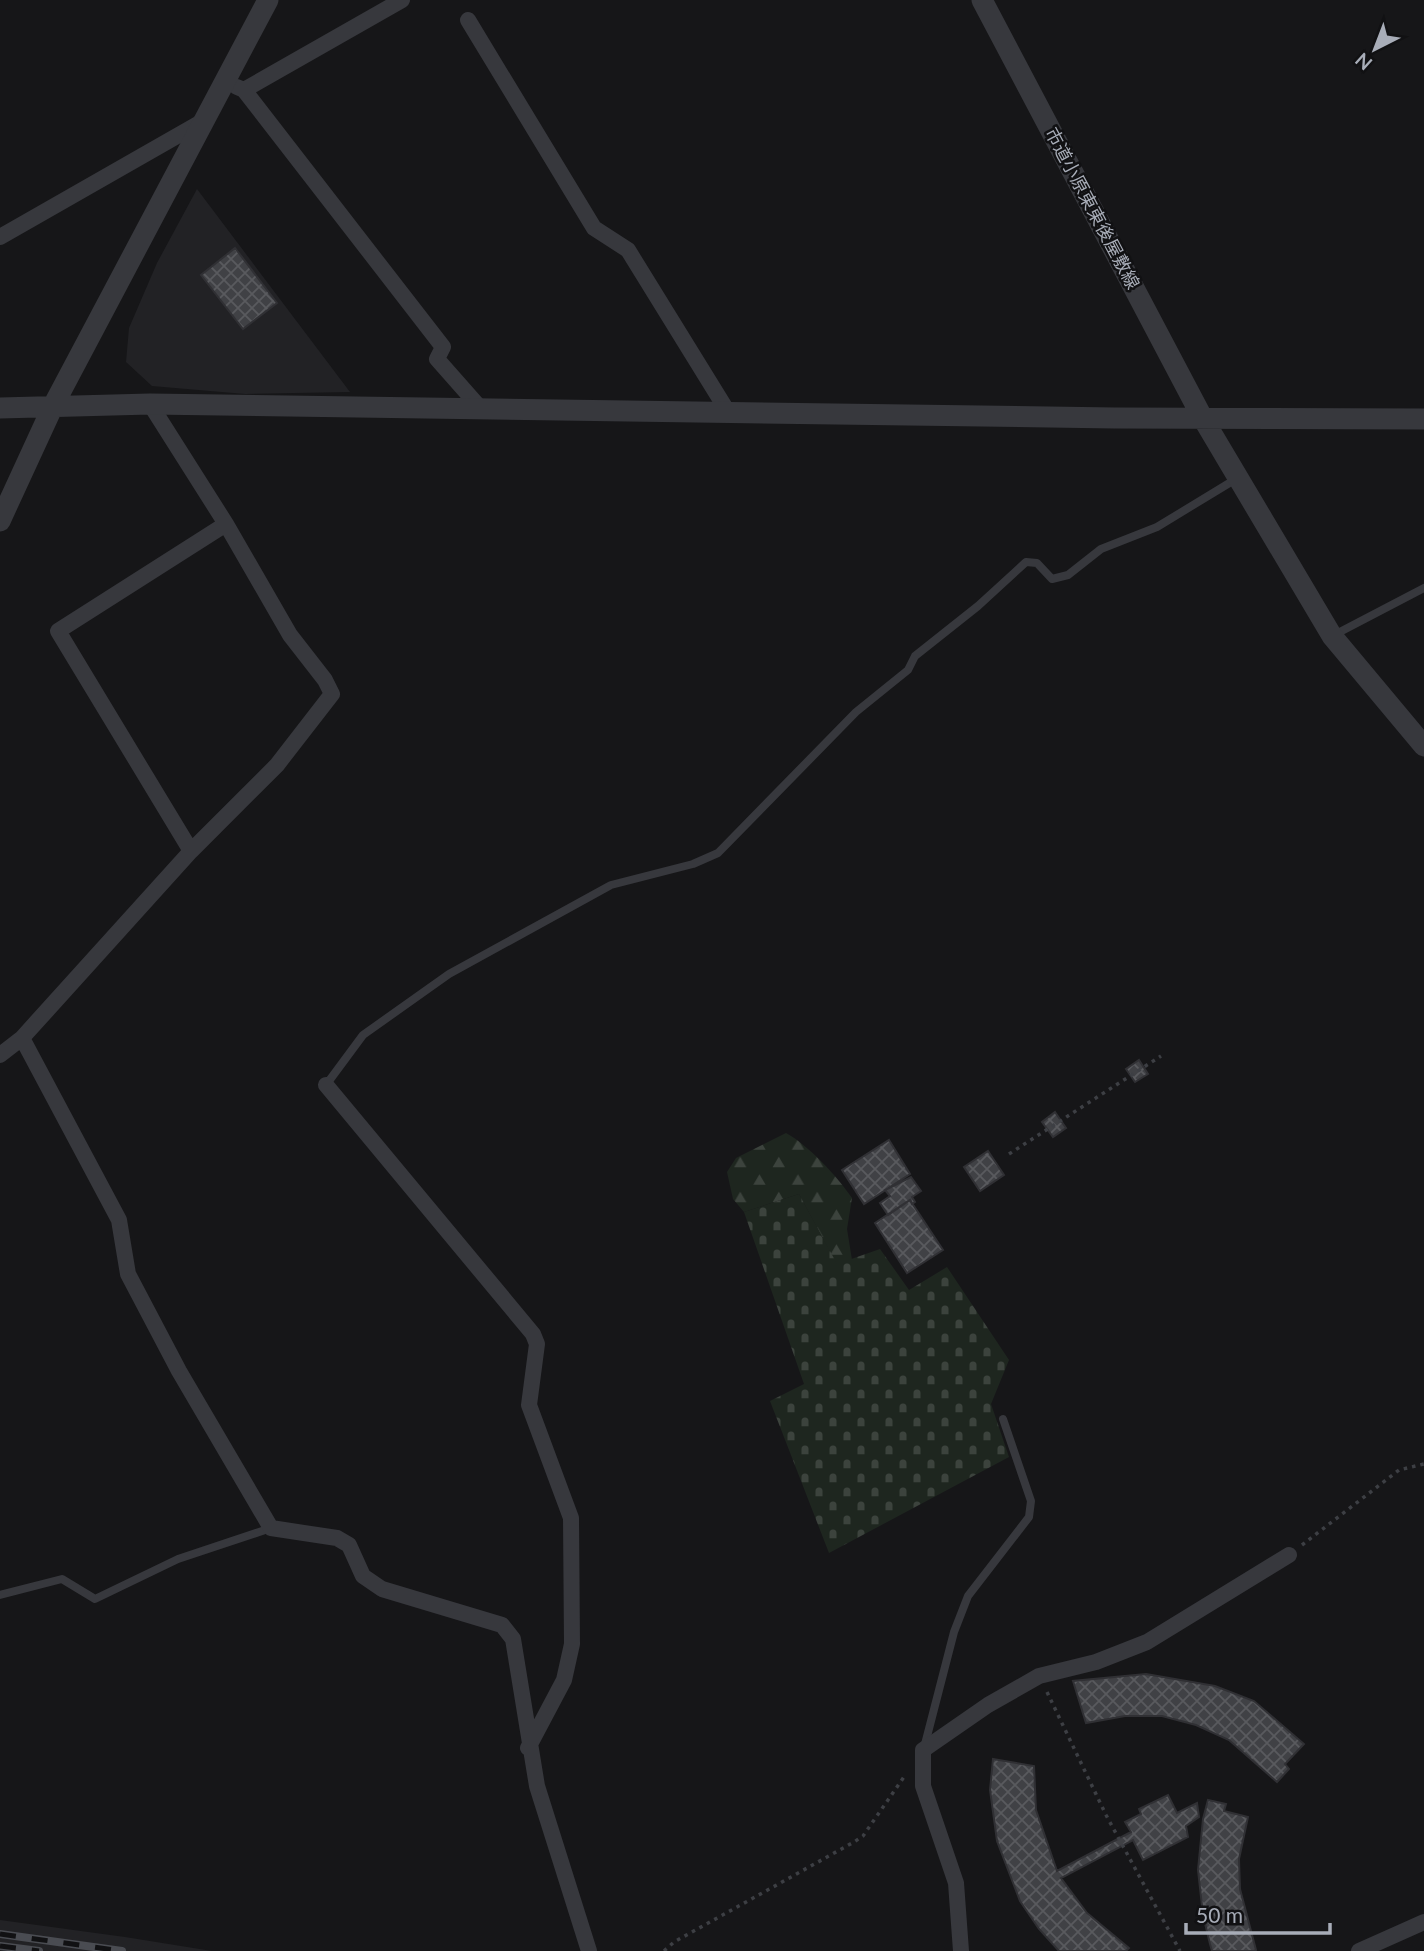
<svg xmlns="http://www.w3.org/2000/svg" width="1424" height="1951" viewBox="0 0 1424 1951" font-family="Lato,'Noto Sans JP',sans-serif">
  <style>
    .built { fill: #222225 }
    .forest { fill: url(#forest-firs) }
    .cemetery { fill: url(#cemetery-stones) }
    .building { fill: url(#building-cross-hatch); stroke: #303034; stroke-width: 2 }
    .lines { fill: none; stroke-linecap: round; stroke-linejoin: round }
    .path { stroke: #3d3f44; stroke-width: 3.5; stroke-dasharray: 3.5 5; stroke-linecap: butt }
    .service { stroke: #37383d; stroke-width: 8 }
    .minor { stroke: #37383d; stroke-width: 16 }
    .tertiary { stroke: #37383d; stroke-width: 21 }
    .rail-casing { stroke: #4a4c52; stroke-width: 8 }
    .rail { stroke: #111113; stroke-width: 5; stroke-dasharray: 16; stroke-linecap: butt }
    .labels { text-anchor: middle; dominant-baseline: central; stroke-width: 5; stroke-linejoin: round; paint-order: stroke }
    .street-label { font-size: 18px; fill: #a8adb8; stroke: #111113 }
  </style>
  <defs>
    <pattern id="forest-firs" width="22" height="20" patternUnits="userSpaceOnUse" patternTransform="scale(1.75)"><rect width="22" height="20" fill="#1e261f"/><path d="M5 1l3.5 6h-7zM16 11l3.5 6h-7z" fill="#3c433d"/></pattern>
    <pattern id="cemetery-stones" width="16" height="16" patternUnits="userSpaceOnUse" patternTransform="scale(1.75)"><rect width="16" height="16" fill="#1e261f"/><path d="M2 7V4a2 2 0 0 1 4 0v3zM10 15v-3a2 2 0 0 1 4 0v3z" fill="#3c433d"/></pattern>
    <pattern id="building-cross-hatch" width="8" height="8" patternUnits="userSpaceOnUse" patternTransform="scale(1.75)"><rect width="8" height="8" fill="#404145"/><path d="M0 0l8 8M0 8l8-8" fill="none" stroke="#595a5e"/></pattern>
  </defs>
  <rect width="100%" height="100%" fill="#161618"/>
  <!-- built -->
  <path class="built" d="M197,189L350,392L245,394L152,386L126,362L129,328L157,263Z
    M0,1920L125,1937L212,1951H0Z"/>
  <!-- forest -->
  <path class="forest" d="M786,1133C808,1145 837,1176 852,1198L847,1229L852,1260L837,1265L799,1194L744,1212L733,1199L727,1172L736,1158Z"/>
  <!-- cemetery -->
  <path class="cemetery" d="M799,1194L837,1264L880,1249L909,1290L947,1267L1009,1360L991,1404L1009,1457L829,1553L770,1401L804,1384L744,1212Z"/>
  <!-- building -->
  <path class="building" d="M235,248L277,303L243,329L201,275Z
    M1139,1060L1148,1074L1135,1082L1126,1069Z
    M1055,1112L1066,1128L1053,1137L1042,1122Z
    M889,1140L910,1174L864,1204L842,1170Z
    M988,1151L1004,1175L980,1191L964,1167Z
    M911,1177L921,1191L912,1197L915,1202L912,1204L910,1200L888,1215L880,1203L890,1196L885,1190Z
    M910,1200L943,1250L907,1273L875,1223Z
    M1146,1674L1215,1686L1254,1701L1304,1744L1285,1764L1289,1769L1277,1782L1229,1740L1196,1725L1162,1716H1125L1086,1723L1073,1681Z
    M993,1759L1034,1766L1036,1810L1057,1871L1131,1832L1125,1822L1141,1814L1139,1809L1168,1795L1177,1813L1197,1803L1199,1817L1186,1826L1188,1837L1143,1860L1133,1840L1061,1878L1087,1913L1129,1948L1126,1951H1059L1039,1929L1020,1901L997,1841L990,1790Z
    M1208,1800L1226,1804L1224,1811L1248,1817L1239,1859L1240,1889L1256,1950L1254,1951H1212L1210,1944L1203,1915L1198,1870L1203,1819Z"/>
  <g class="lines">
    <!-- path -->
    <path class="path" d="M1009,1154L1161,1056
      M1302,1545L1399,1470L1424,1464
      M1047,1692L1106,1815L1180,1951
      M664,1951L674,1942L854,1842L863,1836L906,1774"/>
    <!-- service -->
    <path class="service" d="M1334,635L1424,588
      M326,1085L363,1035L449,974L611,885L693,864L718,853L856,712L908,670L915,656L978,606L1026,562L1037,563L1052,579L1068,575L1101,549L1157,527L1236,479
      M0,1595L62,1579L95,1599L178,1559L271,1528
      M924,1748L954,1632L968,1596L1029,1517L1031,1501L1003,1419"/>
    <!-- minor -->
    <path class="minor" d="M468,20L594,228L628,250L728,412
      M237,87L244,90L402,0
      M244,90L443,347L437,359L482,410
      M0,237L205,120
      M191,851L58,631L226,524
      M22,1038L119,1220L128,1274L179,1371L271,1528L337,1538L349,1545L363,1576L382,1589L502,1625L513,1639L537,1786L589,1951
      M0,1055L22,1038L191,851L277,765L332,694L325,680L290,635L226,524L150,404
      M326,1085L533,1334L537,1344L529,1405L571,1518L572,1644L564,1680L528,1748
      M961,1951L956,1883L923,1786V1750L988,1705L1039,1676L1096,1662L1147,1642L1289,1555
      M1359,1951L1424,1922"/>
    <!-- tertiary -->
    <path class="tertiary" d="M982,0L1202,417L1332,636L1424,746
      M0,408L150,404L1115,418L1424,419
      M0,521L53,406L268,0"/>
    <!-- rail casing -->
    <g class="rail-casing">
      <path id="rail" d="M0,1934L122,1951
        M0,1946L39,1951"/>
    </g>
    <!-- rail -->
    <use href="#rail" class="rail"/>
  </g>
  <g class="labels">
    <!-- street labels -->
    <g class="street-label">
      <text transform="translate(1093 208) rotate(62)">市道小原東東後屋敷線</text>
    </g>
  </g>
  <!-- north arrow -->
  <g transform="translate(1375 49) rotate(222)" stroke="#111113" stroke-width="5" paint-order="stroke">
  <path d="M0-5L12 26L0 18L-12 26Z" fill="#a8adb8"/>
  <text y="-10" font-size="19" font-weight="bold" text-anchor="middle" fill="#a8adb8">N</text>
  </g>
  <!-- scale -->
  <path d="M1186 1923v10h144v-10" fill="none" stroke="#a8adb8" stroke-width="3.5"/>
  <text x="1196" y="1923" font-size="21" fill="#a8adb8" stroke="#111113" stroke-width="5" paint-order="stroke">50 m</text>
</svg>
